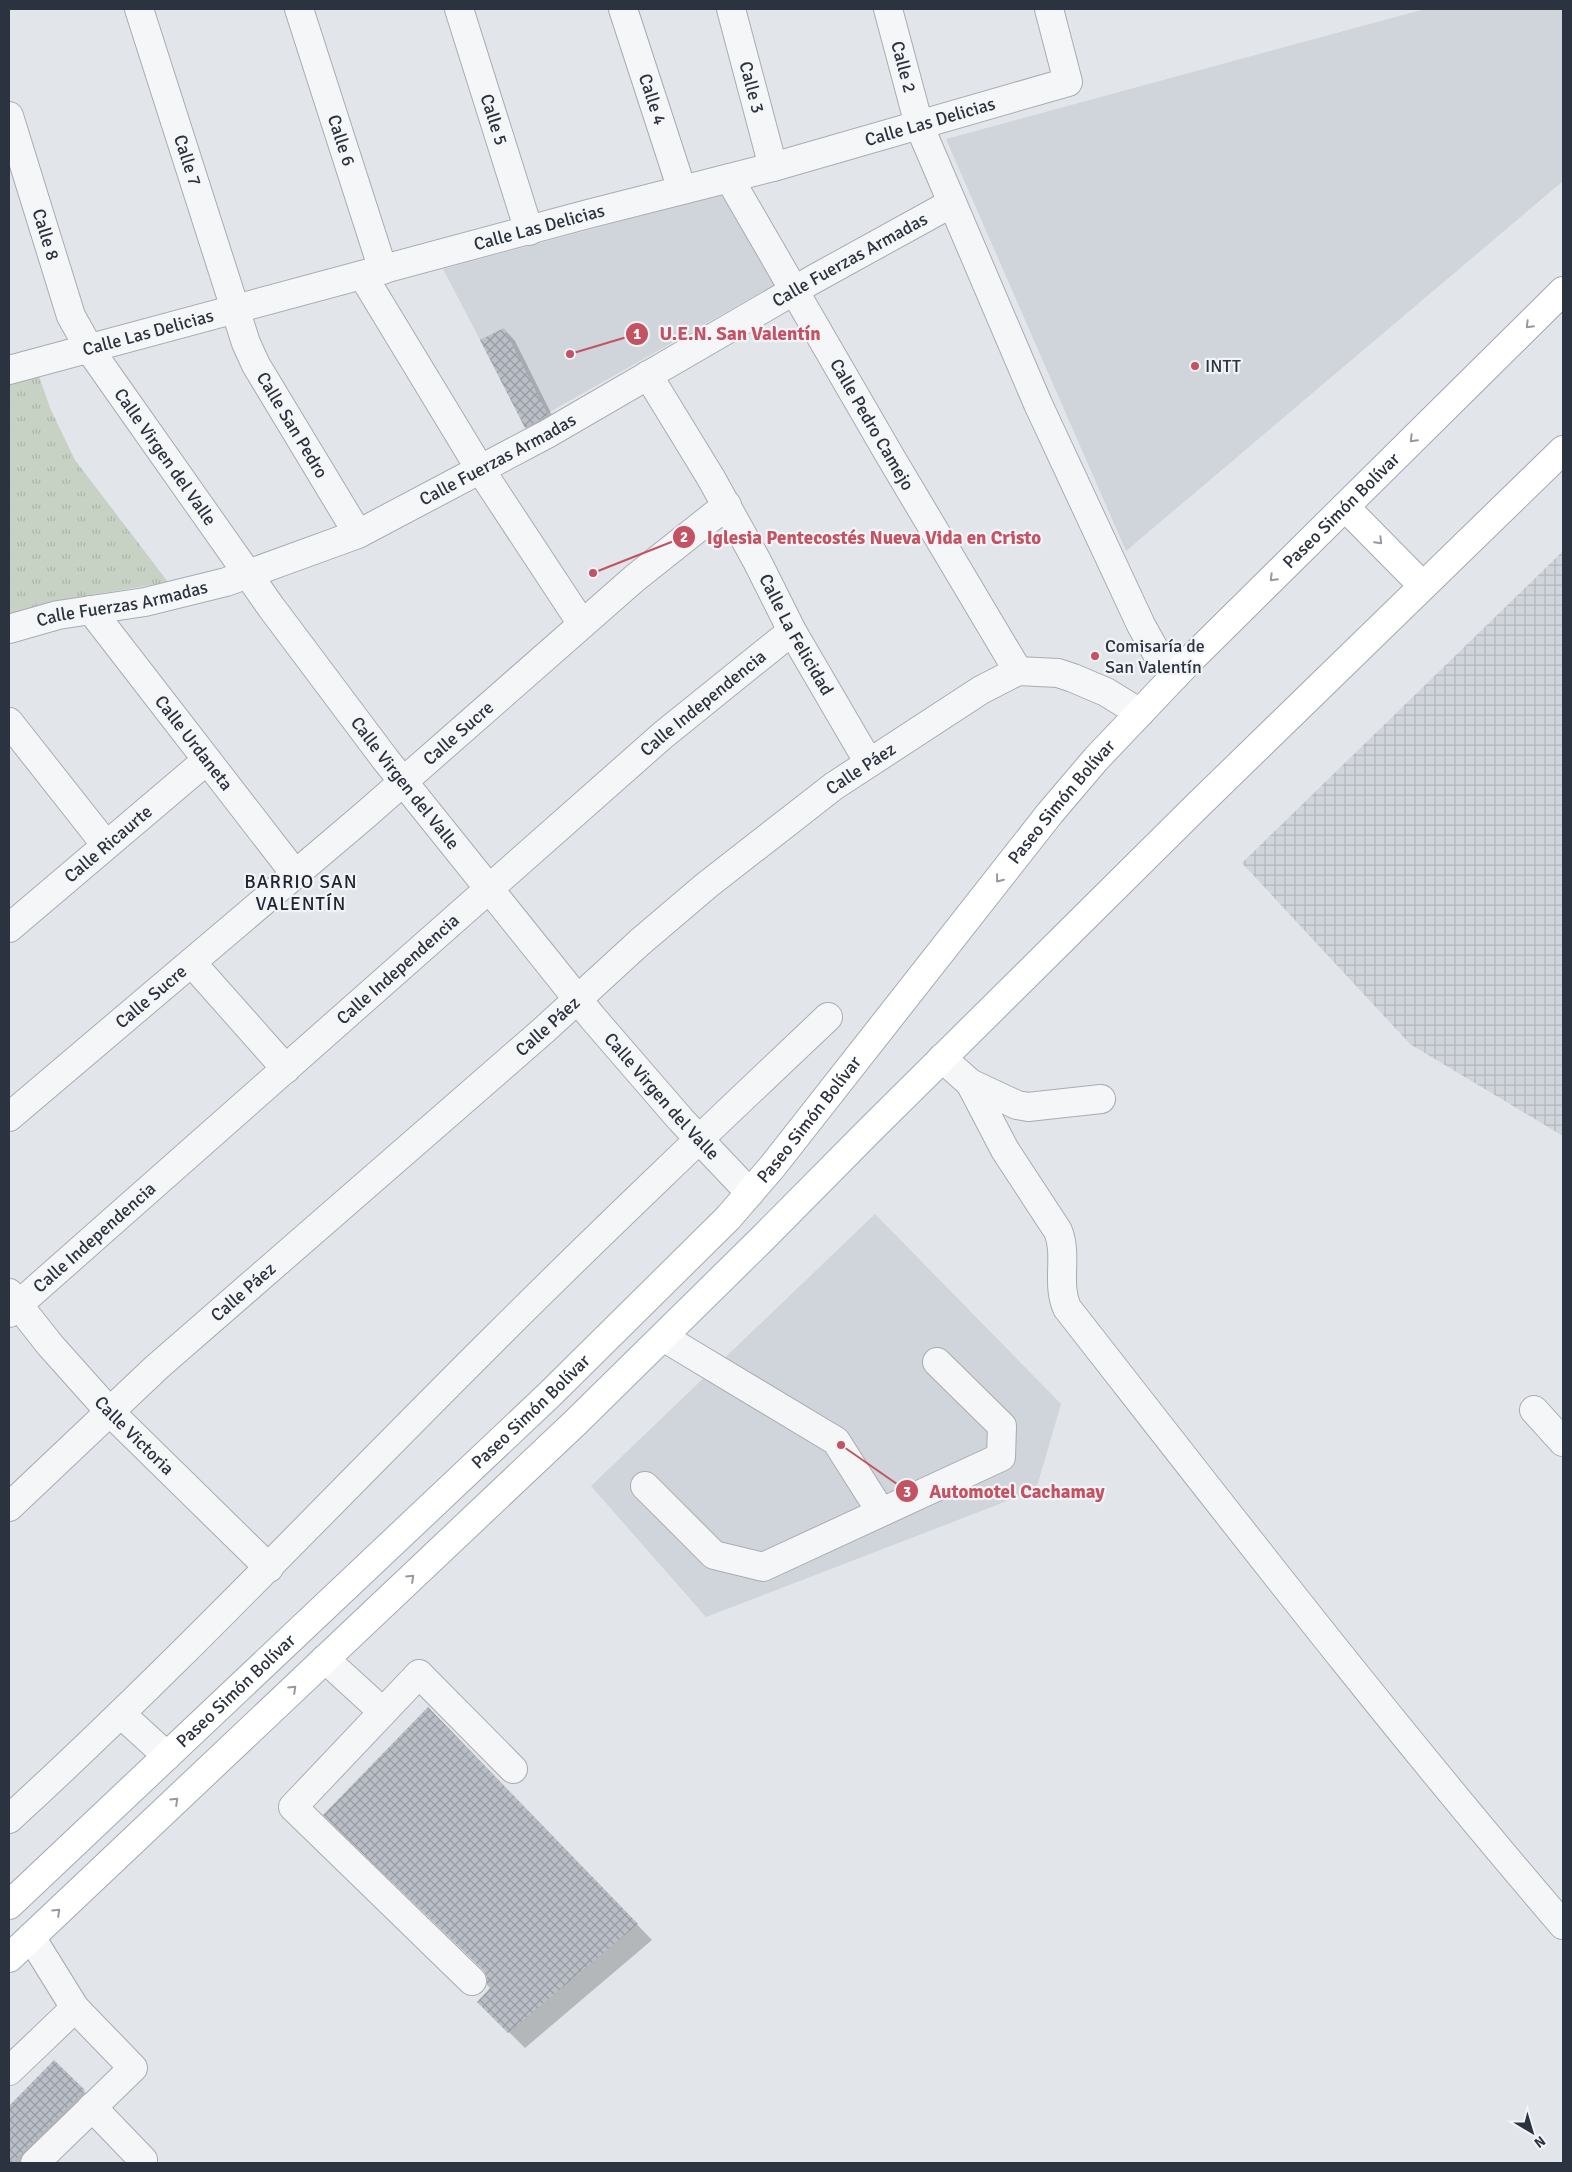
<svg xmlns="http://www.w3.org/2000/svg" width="1572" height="2172" viewBox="0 0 1572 2172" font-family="Signika,sans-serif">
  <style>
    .built { fill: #d0d4db }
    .industrial { fill: url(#industrial-grid) }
    .park { fill: url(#park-tufts) }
    .shadow { fill: #0003 }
    .building { fill: url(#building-cross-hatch) }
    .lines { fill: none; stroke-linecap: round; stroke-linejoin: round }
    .minor-casing { stroke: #a8acb3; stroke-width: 30 }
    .major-casing { stroke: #a3a9b4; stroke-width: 30 }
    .minor { stroke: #f5f6f8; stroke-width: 28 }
    .major { stroke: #fff; stroke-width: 28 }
    .oneway { stroke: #9699a0 }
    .poi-dot { fill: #c35362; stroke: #f2f4f7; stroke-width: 2 }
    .labels { text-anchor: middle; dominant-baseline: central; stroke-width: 4.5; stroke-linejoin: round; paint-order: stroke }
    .street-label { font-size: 18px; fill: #2c3340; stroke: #f2f4f7 }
    .poi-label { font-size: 18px; fill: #2c3340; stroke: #f2f4f7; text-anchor: start }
    .neighbourhood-label { font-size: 19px; letter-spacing: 1px; fill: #1e2431; stroke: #f2f4f7 }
    .leader { fill: none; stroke: #c35362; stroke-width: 2 }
    .callout-dot { fill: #c35362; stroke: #f2f4f7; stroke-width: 2 }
    .mark-label { font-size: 15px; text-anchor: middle; font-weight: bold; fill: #fff }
    .callout-label { font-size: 19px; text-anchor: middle; font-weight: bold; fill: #c35362; stroke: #f2f4f7; stroke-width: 4.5; stroke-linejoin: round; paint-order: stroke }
  </style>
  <defs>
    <pattern id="industrial-grid" width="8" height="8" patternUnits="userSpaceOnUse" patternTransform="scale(1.25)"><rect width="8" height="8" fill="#d0d4db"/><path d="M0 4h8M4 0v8" fill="none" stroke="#b3b6bd"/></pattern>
    <pattern id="park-tufts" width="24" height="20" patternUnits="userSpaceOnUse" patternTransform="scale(1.25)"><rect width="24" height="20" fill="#c7d2c4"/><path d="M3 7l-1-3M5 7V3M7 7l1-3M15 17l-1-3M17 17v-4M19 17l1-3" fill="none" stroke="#abb5a9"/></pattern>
    <pattern id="building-cross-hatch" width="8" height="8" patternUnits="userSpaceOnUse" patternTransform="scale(1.25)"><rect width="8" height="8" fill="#babec6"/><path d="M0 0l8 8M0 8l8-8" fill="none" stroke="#979ba2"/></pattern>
  </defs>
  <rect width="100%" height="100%" fill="#e2e5e9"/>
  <!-- built -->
  <path class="built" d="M1425,9H1563V181L1126,551L946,139Z
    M727,193L779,282L525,426L443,269Z
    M875,1214L1061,1404L1037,1486L1028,1493L706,1617L591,1486Z"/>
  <!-- industrial -->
  <path class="industrial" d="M1563,551V1136L1410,1044L1242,863Z"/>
  <!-- park -->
  <path class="park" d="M38,373L50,408L75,460L168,582L74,598L9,614V381Z"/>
  <!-- shadow -->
  <path class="shadow" d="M504,329L515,341L558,427L537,439L526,427Z
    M443,1724L652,1940L525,2048L479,2002L491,1988Z
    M54,2062L99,2106L43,2163H9V2108Z"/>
  <!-- building -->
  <path class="building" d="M504,328L548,415L525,428L480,340Z
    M428,1707L638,1924L508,2033L477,2002L490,1988L487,1985V1977L483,1970L323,1815Z
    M54,2060L85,2090L12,2163H9V2106Z"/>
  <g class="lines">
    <!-- minor casing -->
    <g class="minor-casing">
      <g id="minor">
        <path id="s1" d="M139,9L246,343L256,365L358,534"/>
        <path id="s2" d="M299,9L383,270"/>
        <path id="s3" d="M459,9L529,231"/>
        <path id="s4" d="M623,9L682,190"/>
        <path id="s5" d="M731,9L773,167"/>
        <path id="s6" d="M888,9L919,125L1038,404L1141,625L1156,652L1175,676"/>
        <path id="s7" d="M9,116L71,316L90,350L271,607L385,759L592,1017L681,1120L750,1193"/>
        <path id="s8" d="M729,178L890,456L1018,671"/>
        <path d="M363,276L480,469L582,624"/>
        <path id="s9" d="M9,370L588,214L773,167L1068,82L1049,9"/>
        <path id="s10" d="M648,375L711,478L757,561L792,631L869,763"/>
        <path id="s11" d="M91,610L296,875"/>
        <path id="s12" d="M9,629L58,615L145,602L226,582L358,534L547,434L814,279L952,203"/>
        <path d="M9,722L106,845"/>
        <path id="s13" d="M9,928L207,760"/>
        <path d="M192,963L286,1069"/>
        <path d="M942,1058L970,1083L1017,1105L1028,1107L1101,1099"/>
        <path d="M970,1083L1005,1150L1058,1231C1068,1256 1056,1283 1067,1308C1230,1516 1391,1725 1563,1925"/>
        <path id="s14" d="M9,1117L364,816L635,578L727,505"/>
        <path id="s15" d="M9,1293L50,1345L109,1411L269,1568"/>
        <path id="s16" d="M9,1313L663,735L792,631"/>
        <path d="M663,1337L836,1441L881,1512"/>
        <path d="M1534,1410L1563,1442"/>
        <path d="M645,1486L714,1555L763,1567L1001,1457L1002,1426L937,1362"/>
        <path id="s17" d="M9,1507L157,1367L544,1030L640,942L707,885L834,786L981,690L1018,671L1058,673L1073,678L1106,692L1140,713"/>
        <path d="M325,1659L383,1712"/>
        <path d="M121,1714L167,1756"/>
        <path d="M9,1819C176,1666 331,1501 492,1341C602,1231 715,1124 828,1017"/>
        <path d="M31,1937L75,2008L133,2068L35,2163"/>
        <path d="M472,1981L293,1807L419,1674L513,1769"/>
        <path d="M9,2071L75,2008"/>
        <path d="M92,2107L143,2160L140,2163"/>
      </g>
    </g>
    <!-- major casing -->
    <g class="major-casing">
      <g id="major">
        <path d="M1345,507L1423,586"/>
        <path id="s18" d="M9,1905L549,1395L728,1218L772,1167L1050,813L1096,759L1189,661L1563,291"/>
        <path d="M9,1958L575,1423L762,1239L870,1130L1198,805L1563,450"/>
      </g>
    </g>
    <!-- minor -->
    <use href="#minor" class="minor"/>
    <!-- major -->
    <use href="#major" class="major"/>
  </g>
  <!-- one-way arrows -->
  <defs><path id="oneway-chevron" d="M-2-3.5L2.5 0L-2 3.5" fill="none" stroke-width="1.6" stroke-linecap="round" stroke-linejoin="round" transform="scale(1.25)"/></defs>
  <g class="oneway">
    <use href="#oneway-chevron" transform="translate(1529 325) rotate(135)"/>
    <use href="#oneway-chevron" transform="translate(1413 439) rotate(135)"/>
    <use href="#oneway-chevron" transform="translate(1379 541) rotate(45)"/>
    <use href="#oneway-chevron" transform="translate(1273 578) rotate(135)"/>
    <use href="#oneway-chevron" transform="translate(999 879) rotate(128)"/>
    <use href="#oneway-chevron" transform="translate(411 1578) rotate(-43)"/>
    <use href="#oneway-chevron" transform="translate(293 1689) rotate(-43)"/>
    <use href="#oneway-chevron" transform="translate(175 1801) rotate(-43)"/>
    <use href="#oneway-chevron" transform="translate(57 1912) rotate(-43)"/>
  </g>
  <!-- markers -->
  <g class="poi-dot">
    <circle cx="1195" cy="366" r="5"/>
    <circle cx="1095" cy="656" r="5"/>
  </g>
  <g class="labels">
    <!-- street labels -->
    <g class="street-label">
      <text stroke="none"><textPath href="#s6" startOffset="60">Calle 2</textPath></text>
      <text stroke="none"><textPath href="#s5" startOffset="81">Calle 3</textPath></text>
      <text stroke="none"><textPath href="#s4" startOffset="95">Calle 4</textPath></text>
      <text stroke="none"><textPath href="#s3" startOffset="116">Calle 5</textPath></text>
      <text stroke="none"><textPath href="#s9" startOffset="954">Calle Las Delicias</textPath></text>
      <text stroke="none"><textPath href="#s2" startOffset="138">Calle 6</textPath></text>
      <text stroke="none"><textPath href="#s1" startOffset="159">Calle 7</textPath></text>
      <text stroke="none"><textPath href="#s9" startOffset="549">Calle Las Delicias</textPath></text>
      <text stroke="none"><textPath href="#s7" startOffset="124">Calle 8</textPath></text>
      <text stroke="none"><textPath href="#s12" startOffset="926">Calle Fuerzas Armadas</textPath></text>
      <text stroke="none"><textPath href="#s9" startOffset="144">Calle Las Delicias</textPath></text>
      <text stroke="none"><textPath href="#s1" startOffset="445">Calle San Pedro</textPath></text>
      <text stroke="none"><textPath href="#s8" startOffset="285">Calle Pedro Camejo</textPath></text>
      <text stroke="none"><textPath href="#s7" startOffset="379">Calle Virgen del Valle</textPath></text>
      <text stroke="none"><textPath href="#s12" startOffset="521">Calle Fuerzas Armadas</textPath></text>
      <text stroke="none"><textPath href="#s18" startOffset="1932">Paseo Simón Bolívar</textPath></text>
      <text stroke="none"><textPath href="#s12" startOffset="116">Calle Fuerzas Armadas</textPath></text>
      <text stroke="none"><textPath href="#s10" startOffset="299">Calle La Felicidad</textPath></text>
      <text stroke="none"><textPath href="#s16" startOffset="924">Calle Independencia</textPath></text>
      <text stroke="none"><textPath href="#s14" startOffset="591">Calle Sucre</textPath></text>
      <text stroke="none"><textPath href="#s11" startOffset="168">Calle Urdaneta</textPath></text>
      <text stroke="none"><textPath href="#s17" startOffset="1128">Calle Páez</textPath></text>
      <text stroke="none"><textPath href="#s7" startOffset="784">Calle Virgen del Valle</textPath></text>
      <text stroke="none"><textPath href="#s18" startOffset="1528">Paseo Simón Bolívar</textPath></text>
      <text stroke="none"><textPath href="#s13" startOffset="130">Calle Ricaurte</textPath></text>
      <text stroke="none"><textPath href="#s16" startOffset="519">Calle Independencia</textPath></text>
      <text stroke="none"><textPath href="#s14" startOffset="186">Calle Sucre</textPath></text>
      <text stroke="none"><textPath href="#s17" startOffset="722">Calle Páez</textPath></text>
      <text stroke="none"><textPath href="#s7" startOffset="1189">Calle Virgen del Valle</textPath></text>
      <text stroke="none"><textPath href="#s18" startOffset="1122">Paseo Simón Bolívar</textPath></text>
      <text stroke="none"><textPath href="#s16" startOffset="114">Calle Independencia</textPath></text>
      <text stroke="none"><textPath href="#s17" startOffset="318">Calle Páez</textPath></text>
      <text stroke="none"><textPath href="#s18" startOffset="718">Paseo Simón Bolívar</textPath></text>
      <text stroke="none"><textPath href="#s15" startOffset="190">Calle Victoria</textPath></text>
      <text stroke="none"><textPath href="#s18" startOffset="312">Paseo Simón Bolívar</textPath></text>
    </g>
    <!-- poi labels -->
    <g class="poi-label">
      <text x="1205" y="366">INTT</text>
      <text x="1105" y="646">Comisaría de<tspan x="1105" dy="21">San Valentín</tspan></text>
    </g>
    <!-- neighbourhood labels -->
    <g class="neighbourhood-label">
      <text x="301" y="882">BARRIO SAN<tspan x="301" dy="22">VALENTÍN</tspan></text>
    </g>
  </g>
  <!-- callouts -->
  <path class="leader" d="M570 354L637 334M593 573L684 537M841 1445L907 1491"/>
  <g class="callout-dot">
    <circle cx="570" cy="354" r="5"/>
    <circle cx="593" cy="573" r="5"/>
    <circle cx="841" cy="1445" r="5"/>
    <circle cx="637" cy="334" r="12"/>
    <circle cx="684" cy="537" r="12"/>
    <circle cx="907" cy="1491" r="12"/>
  </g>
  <g class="mark-label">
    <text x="637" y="339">1</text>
    <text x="684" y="542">2</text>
    <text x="907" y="1497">3</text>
  </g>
  <g class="callout-label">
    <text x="740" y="340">U.E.N. San Valentín</text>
    <text x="874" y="544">Iglesia Pentecostés Nueva Vida en Cristo</text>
    <text x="1017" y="1498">Automotel Cachamay</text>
  </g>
  <!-- border -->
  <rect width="1572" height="2172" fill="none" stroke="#2c3340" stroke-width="20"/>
  <!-- north arrow -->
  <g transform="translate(1532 2132) rotate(142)" stroke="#f2f4f7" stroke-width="4" paint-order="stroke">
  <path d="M0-4L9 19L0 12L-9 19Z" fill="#2c3340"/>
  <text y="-8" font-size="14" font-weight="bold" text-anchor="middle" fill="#2c3340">N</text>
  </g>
</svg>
